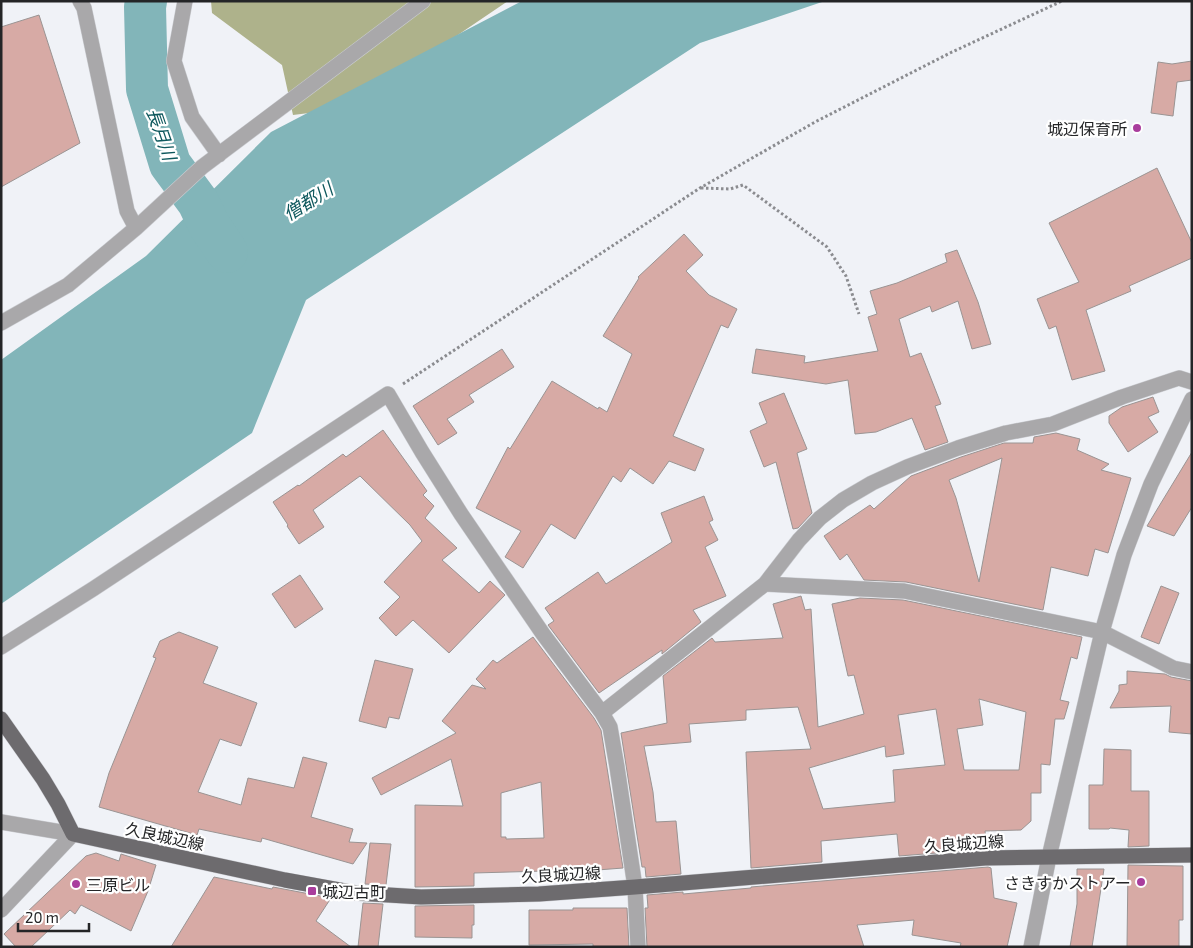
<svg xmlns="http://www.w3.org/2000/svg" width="1193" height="948" viewBox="0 0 1193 948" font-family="'Exo 2','Noto Sans JP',sans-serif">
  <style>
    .forest { fill: #aeb28b }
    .water { fill: #82b5b9 }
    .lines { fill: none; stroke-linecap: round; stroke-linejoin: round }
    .river { stroke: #82b5b9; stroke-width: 42 }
    .building { fill: #d7aaa5; stroke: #9a9493; fill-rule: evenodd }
    .minor-casing { stroke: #cbcdd2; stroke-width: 16 }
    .major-casing { stroke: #cbcdd2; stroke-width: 16 }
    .path { stroke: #8b8c90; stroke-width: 3; stroke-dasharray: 2.5 2.5; stroke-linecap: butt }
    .minor { stroke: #a9a8aa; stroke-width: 15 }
    .major { stroke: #6d6b6e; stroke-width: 15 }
    .poi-dot { fill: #a93d9d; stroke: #fff; stroke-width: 2 }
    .labels { text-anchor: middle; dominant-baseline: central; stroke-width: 4.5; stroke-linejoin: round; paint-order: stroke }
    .poi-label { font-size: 16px; fill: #242527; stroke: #fff; text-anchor: end }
    .street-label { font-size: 16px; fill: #242527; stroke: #fff }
    .water-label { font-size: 18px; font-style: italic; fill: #0e585d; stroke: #fff }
  </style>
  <rect width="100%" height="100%" fill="#f0f2f7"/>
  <!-- forest -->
  <path class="forest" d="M211,1H508L381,87L325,111L293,115L282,65L212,13Z"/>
  <!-- water -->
  <path class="water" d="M522,1H825L700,43L306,300L252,433L1,604V360L146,256L271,132Z"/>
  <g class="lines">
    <!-- river -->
    <path class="river" d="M146,1L145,7L147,89L170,164L198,202L209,225L227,252"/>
  </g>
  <!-- building -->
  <path class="building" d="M39,15L80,143L1,187V27Z
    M1192,61V80L1177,82L1173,116L1151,113L1158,62L1172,64Z
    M1157,168L1192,243V258L1129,286L1131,291L1086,310L1105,371L1072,380L1056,326L1049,329L1037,299L1079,282L1049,223Z
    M684,234L703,255L686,271L709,295L737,309L728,328L721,325L673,436L704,449L695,471L669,461L653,484L630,468L621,482L613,476L575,539L551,524L523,568L505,557L521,531L476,508L508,447L510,449L552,381L598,409L599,407L607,412L632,354L603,336L639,278L638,277Z
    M957,250L978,302L991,344L972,349L958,301L932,312L930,306L899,319L910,357L921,353L941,404L935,406L948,442L925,450L912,418L876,432L855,434L848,380L826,384L752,373L756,349L805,356L804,363L878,351L868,317L877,314L870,291L897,283L947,262L945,254Z
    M502,349L514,367L469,395L474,402L447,419L457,433L438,445L413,406Z
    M784,393L807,449L797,453L812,513L798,528L793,529L776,462L764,467L750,431L767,423L759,403Z
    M1153,397L1159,412L1148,417L1158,432L1128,452L1109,423V416L1122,407Z
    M383,430L427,491L423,495L434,506L425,518L457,548L442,560L479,593L490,581L505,595L449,653L413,620L396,636L379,618L400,597L384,582L422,541L410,525L360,476L313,510L324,527L299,544L287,526L288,525L273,502L298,485L299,486L343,454L346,457Z
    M1056,433L1080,439L1077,450L1109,464L1101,470L1131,478L1108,553L1095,549L1088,576L1051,567L1043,610L906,582L864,580L847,554L840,560L824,536L870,505L874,509L911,476L961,457L1004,443H1033L1034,437ZM1002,458L979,582L956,498L949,480Z
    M1192,452V507L1174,536L1147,526Z
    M704,496L713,520L709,522L718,540L705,547L726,596L693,610L701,622L662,654V650L599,693L548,625L554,621L545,608L598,572L606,584L672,542L661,513Z
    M300,575L323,609L295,628L272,594Z
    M1161,586L1179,593L1159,644L1141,637Z
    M801,596L805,610L811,609L818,727L864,714L854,675L848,676L832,604L860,598L903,600L1082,637L1077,659L1071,657L1060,700L1069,702L1064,719H1055L1050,765L1041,764V793H1031V821L1021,830L985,831L987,849L899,856L897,834L821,841L822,862L751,868L746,752L811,749L798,707L746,710V720L689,724L691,742L644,746L653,792L656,822L676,821L681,874L646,877L645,867H642L621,733L667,723L663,676L712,638L715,642L783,638L773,604ZM979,699L1026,712L1019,770H964L957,729L983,725ZM936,709L945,765L893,770L895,802L823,809L809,768L885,746L886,757L904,754L898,715Z
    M179,632L218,647L203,683L257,703L241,746L220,739L198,792L241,805L248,778L294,788L303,757L327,763L311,817L353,829L349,842L367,843L353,864L262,838L261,842L199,829L197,835L99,807L109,773L156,658L153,657L160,641Z
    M533,637L594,718L601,730L623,868L546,874L545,871L474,873V886L415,887V805L463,806L451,759L381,795L372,778L456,733L442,721L472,685L486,689L476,679L493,660L497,663ZM541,782L544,838L506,839V837H501V793Z
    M375,660L413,669L399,719L389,717L386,728L359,721Z
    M1127,671L1165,674L1171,677L1192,681V734L1169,732L1171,706L1110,708L1119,691V685L1127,684Z
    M1104,749L1131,750V791H1149V846L1128,847L1129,830L1110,828L1109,829H1089V785H1103Z
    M370,843L391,844L386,885L365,884Z
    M96,853L119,861L121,854L156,865L148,891L131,931L81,905L75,914L70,910L31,947H16L4,934L86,856Z
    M1128,865L1183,866V920H1179V947H1127Z
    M988,867L991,868L994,898L1017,903L1007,947H960L961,943L912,935L914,920L857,925L864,947H647L645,908H648L647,895L683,892V894L751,888V887Z
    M1077,869H1104L1092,947H1070L1077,904Z
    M214,877L272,889L273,887L331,898L316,921L351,947H171Z
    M363,903L383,904L378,947H358Z
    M474,905V925H472V938L415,937V906Z
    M573,908H627L629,947H593V944L529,945V910H573Z"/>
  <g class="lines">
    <!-- minor casing -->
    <g class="minor-casing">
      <path id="minor" d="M80,1L84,8L127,211L136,228
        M185,1L174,61L192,117L219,155
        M1,323L68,285L136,228L202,167L423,1
        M765,584L904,591L1102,632L1173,668L1192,672
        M1,647L93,589L388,394L422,452L461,514L543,634L602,713L610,727L617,767L635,887L638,947
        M602,713L765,584L799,540L820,518L843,500L872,483L907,467L958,448L1006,433L1053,424L1122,397L1179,378L1192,382
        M1,822L73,834
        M1,910L73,834
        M1031,947L1049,857L1102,632L1124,555L1151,484L1192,399"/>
    </g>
    <!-- major casing -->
    <g class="major-casing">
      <path id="major" d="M1,719L43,779L58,804L73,834L285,880L356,893L421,897L539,894L635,887L985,858L1192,855"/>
    </g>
    <!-- path -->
    <path class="path" d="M701,188L730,189L743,185L827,247L846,276L859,314
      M403,384L700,188L815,122L950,53L1062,1"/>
    <!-- minor -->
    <use href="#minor" class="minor"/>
    <!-- major -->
    <use href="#major" class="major"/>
  </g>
  <!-- markers -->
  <g class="poi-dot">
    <circle cx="1137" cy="128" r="5"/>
    <circle cx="1141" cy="882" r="5"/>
    <circle cx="76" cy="884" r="5"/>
    <rect x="307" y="886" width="10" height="10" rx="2.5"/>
  </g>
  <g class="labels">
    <!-- poi labels -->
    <g class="poi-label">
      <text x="1127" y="128">城辺保育所</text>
      <text x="1131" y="882">さきすかストアー</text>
      <text x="86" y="884" text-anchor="start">三原ビル</text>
      <text x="322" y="891" text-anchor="start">城辺古町</text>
    </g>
    <!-- street labels -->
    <g class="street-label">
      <text transform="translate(165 836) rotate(12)">久良城辺線</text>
      <text transform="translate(964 843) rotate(-4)">久良城辺線</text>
      <text transform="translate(561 874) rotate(-3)">久良城辺線</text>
    </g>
    <!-- water labels -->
    <g class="water-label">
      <text transform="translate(162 134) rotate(71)">長月川</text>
      <text transform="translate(308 201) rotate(-32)">僧都川</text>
    </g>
  </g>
  <!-- border -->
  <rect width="1193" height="948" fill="none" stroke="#242527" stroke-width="5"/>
  <!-- scale -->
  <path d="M18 923v8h71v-8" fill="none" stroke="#242527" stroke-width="2.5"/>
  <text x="25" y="923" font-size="15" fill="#242527" stroke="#ffffff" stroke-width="4" paint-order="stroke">20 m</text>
</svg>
